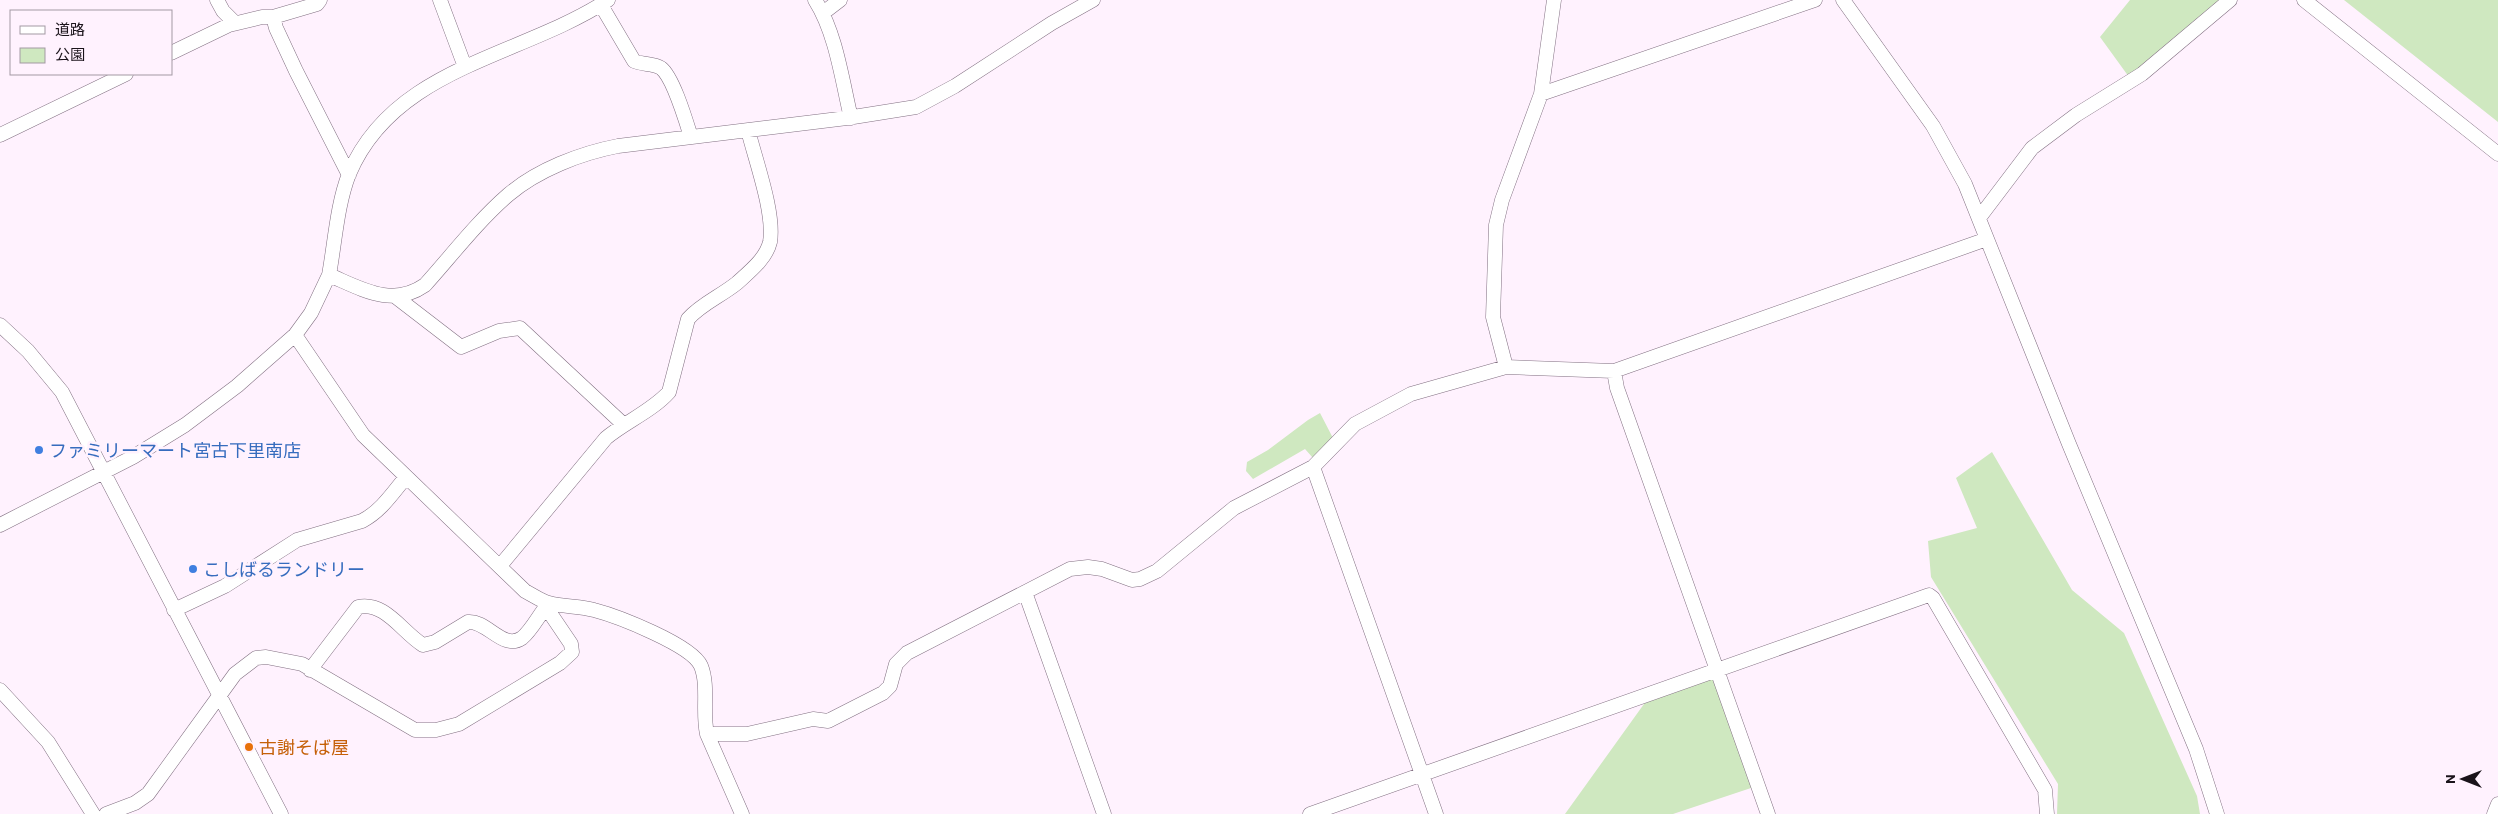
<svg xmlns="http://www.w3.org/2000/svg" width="2498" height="814" viewBox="0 0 2498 814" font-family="Barlow,'Noto Sans JP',sans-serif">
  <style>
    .green { fill: #cfe8c0 }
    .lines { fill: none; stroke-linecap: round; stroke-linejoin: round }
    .minor-casing { stroke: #827082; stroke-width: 15 }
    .minor { stroke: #fff; stroke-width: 14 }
    .shop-dot { fill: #3f7fe0; stroke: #fff2fe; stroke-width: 2 }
    .food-dot { fill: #e8710a; stroke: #fff2fe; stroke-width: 2 }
    .labels { text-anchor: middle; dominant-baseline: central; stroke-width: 5; stroke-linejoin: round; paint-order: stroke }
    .shop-label { font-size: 18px; fill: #366cbe; stroke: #fff2fe; text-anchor: start }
    .food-label { font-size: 18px; fill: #c56008; stroke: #fff2fe; text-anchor: start }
  </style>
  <rect width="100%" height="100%" fill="#fff2fe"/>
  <!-- green -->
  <path class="green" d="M2130,0H2220L2129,77L2100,37Z
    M2344,0H2498V122Z
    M1320,413L1334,440L1313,458L1305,449L1253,479L1246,471L1247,462L1268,450L1308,420Z
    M1992,452L2072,590L2124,633L2197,796L2200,814H2057L2058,784L1931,577L1928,541L1977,528L1956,478Z
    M1716,672L1754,787L1673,814H1565L1649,697Z"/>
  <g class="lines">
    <!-- minor casing -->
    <g class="minor-casing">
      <path id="minor" d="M217,0L223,11L235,23
        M440,0L465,67
        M608,0C521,57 394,67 349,174C337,205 335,242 329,275C362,289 392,308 425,285C452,255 477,222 508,195C537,170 581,153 618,146L847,118L916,107L955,86L1052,23L1093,0
        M815,0C836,33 842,80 851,118
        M1843,0L1933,126L1965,184L2069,444L2196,749L2217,814
        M2304,0L2498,154
        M601,5L634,61C643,65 653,63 661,68C673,77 686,121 691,137
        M823,13L840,0
        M273,17L276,28L296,71L349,175
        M171,53L229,25L262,17H273L317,4L320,0
        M1541,94L1815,0
        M0,135L126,74
        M1979,218L2032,148L2076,115L2142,74L2230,0
        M396,297L461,347L499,331L520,328L623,424
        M0,325L28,351L62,392L281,814
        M295,335L363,435L525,591C533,595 541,601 549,603C564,607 580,606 594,610C617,616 692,645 701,666C709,686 702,712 707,734L742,814
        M1506,367L1493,317L1496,225L1502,200L1541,94L1554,0
        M1614,371L1617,388L1768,814
        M1313,467L1436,814
        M0,525L133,457L185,425L237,386L295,335L311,313L329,275
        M500,566L606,438C625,422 652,411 669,392L688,319C701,304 721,296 737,283C749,272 766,259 770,242C775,213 755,159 748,130
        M1025,592L1104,814
        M174,610L225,586L297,540L362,521C381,511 392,494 406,477
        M310,670L358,607C385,601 402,632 423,645L435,642L468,622C487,620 503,651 522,638C532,630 540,613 549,603
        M0,690L48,742L93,814
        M707,734H747L813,719L828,721L883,693L890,686L896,664L907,653L1070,569L1088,567L1102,569L1132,580L1140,579L1157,571L1234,508L1313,467L1355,424L1411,394L1506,367L1614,371L1987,239
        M106,814L135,803L148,794L235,674L256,658L266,657L302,664L415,730H436L459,724L560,663L572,652L571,644L546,607
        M1310,814L1929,595L1933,598L2045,790L2047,814
        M2494,814L2498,804"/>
    </g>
    <!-- minor -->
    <use href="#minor" class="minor"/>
  </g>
  <!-- markers -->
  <g class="shop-dot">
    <circle cx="39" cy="450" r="5"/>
    <circle cx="193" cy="569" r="5"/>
  </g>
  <circle class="food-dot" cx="249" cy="747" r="5"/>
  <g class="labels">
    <!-- shop labels -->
    <g class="shop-label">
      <text x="49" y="450">ファミリーマート宮古下里南店</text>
      <text x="203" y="569">こしばるランドリー</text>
    </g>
    <!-- food labels -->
    <g class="food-label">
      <text x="259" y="747">古謝そば屋</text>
    </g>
  </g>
  <!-- legend -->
  <rect x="10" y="10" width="162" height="65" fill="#fff2fe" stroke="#a399a3"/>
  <rect x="20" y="26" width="25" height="8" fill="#ffffff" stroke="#a399a3"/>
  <text x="55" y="35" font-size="15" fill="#1a131a">道路</text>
  <rect x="20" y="48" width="25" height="15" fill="#cfe8c0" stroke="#a399a3"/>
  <text x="55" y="60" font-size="15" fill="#1a131a">公園</text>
  <!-- north arrow -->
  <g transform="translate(2463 779) rotate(270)" stroke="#fff2fe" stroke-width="4" paint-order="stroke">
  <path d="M0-4L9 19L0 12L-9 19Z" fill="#1a131a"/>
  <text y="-8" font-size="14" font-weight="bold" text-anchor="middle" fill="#1a131a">N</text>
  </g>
</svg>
